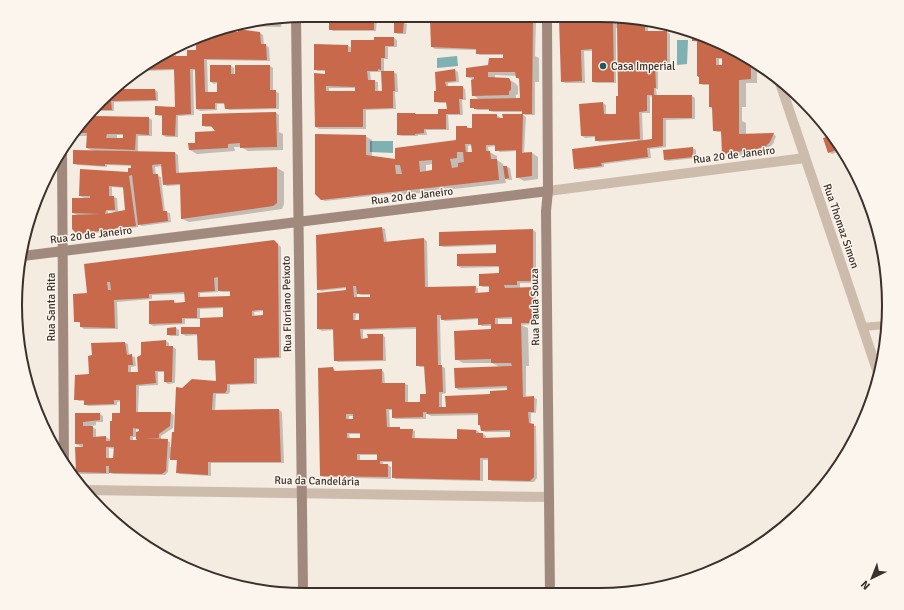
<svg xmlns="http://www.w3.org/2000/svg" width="904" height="610" viewBox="0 0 904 610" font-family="Signika,sans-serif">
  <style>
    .water { fill: #7fb0b2 }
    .shadow { fill: #0003; fill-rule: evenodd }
    .building { fill: #c8694b; fill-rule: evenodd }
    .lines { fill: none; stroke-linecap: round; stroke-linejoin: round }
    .lane { stroke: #cdbbac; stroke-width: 8 }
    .street { stroke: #cdbbac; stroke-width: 10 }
    .secondary { stroke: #a18a7d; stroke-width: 10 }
    .poi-dot { fill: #1f5a5e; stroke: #fbf5ee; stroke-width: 1.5 }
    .labels { text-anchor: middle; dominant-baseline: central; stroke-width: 3; stroke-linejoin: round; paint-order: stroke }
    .poi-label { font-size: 11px; fill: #3b302b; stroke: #fbf5ee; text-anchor: start }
    .street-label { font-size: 11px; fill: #3b302b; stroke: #fbf5ee }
    .rim { fill: none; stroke: #3b302b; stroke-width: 2 }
  </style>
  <rect width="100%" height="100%" fill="#f4ebe1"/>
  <!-- water -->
  <path class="water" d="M677,40H688L687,64L677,65Z
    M457,56L458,66L437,68V58Z
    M370,141H393V153L370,152Z"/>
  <!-- shadow -->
  <path class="shadow" d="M323,15L377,16L376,31H333L330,29V18H326Z
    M395,16L405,17L404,23L407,24L406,34H398L395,32Z
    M454,17L539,19V20H536L535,56L539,58V82H535V115H523L526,117L524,152L532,153L538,157V179L524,181L517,177V151L500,152L496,150V146L488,147L489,152L497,156V160L503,164L504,167H507L510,168L512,180H509L505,178L506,183L393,196L389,194L325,201L321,199L365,136L372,140V157L394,159L457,141V127H467L471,129L496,115L500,117V119H504L503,115H525L523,112H493L489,110H478L471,107L480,100L473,95L472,79L467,77L504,59V55H480L477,53V50L435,49L432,47L459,20ZM495,75L516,76L517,78L521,80V99H516V95L518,94V86L515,83L508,79H495ZM472,145L473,153H468V146ZM433,164V171L426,172V165Z
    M282,19L281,27L238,26Z
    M560,19L616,20V24L644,23L648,25V32H667L670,34V65H658V89H656L657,96H692L695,98V119L666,120V147L650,149L651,158L604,164V167L578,170L575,168L637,142V140L599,142L596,140V137L585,138L582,136L603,103L606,105V115H617L619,97L618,28H616V83H597L593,82V51H584L585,83H565L562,81ZM650,96L653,97V140L643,141L642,113H650Z
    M224,28V33H260L263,35L264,45L269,47L270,61L207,60L208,93H218V83L214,84L211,82V66H231L234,68V75L270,66L273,68V91L279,93V109L229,110L226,108L225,104H217V110L200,111L197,109L196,70H193L194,115L178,116V137H166L163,135V116H159L156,114L176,108L175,70L142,71L139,68L144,64L170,51L176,53V57H188L197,51V42H189L212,30Z
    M693,33L727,45L757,66V83H746V107H742V121L746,123V135L773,134L776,136L773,144L767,149L746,152V155L730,157L723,153V132H717L714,130L713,109L710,107V85H703L700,83L698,42L693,41ZM719,59H723V66H719Z
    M394,38L397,40V47H388V59H384V72H394L397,74L398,92H395L396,109L366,110V129H319L316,127L326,71H318L315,69V45L348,46L352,48L375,41ZM370,72H382L383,92H378V82L371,81ZM329,88H356V92H329Z
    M455,70L458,72L459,82L448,83V87H462L465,89L466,100H462L463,115H448L449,130H426L427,135H418V136H401L398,135V114L439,115L448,110L447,103H439L435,101L437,92L436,73Z
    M115,90H155L158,92V101L114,102V111H94Z
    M276,113L279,115V132L283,134V150L248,151L241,147H234L235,151L197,154L190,150L196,144L217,132L214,127H206L203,125Z
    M95,115L99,117L149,118L152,120V136H138V152L175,153L178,155L179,174L277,168L284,172V204L282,209L189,222L182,219L181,185L167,186L164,184L162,166L155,167L156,175L161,177L165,212L170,213L171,222L142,226L138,224V227L81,235L78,233L79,216L73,213L86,199L80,196L130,173L132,169V166L107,165V167L77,165L74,163L93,151L87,148V136H80L73,132ZM117,135H124V139H117ZM112,187L124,188L126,211L108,214V211L118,212L117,198L112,197Z
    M833,135L843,150L832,154L829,152L824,139Z
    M693,148L696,150V158L668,161L665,160Z
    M382,228L385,229L387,243L424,239L427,241L428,287H475L478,288V293H490V287H483L480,285L500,274V267L461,268L458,266L497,254V245L444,247L440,246L533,230L536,232V283H520V288H533L536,289V324L521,325L528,328L529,366H526V398L533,397L537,399L536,413H531V425L536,426L537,478L534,482L492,481L489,479V460H483V481L396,479L393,477V462H383V465H388L391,467V479L324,477L321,476L333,368L336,372L381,370L384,372L385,384H405L408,385V403H421L427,395L425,367H420L417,365V329L363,330V339L382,335L385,337L386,361L338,362L335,360L334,330L322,331L318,329L347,291V288L321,291L318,289ZM357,293L361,295H371V298H357ZM356,314H360V321H355ZM440,318L445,321L479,319V324L482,326H492V330L456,359L463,363H492L500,367L456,388L459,390L508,388V391L447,408H442V394L446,393L445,368L441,366ZM498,319H513L515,325H498ZM389,410H393V418L396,419H426V413L431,416L479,415L481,430L485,432H511V438L486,439V436L483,434H479V432L476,430L458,440L415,439V431L412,430L390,428ZM349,416H354V420H349ZM349,434H361V439H350ZM360,455H378V461H360Z
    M274,241L281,247V358L257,359V384L230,385V392L228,394H216L215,411L279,410L282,412L284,463H211V476L180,474L177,472L182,460L173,459V460L169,458L168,472L165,475L113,474L109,472V474H80L77,472L83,448L76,444V414H100L103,416V422H96V425L90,426L96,429V438L106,437L111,440L113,422L121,414V401L117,402V405L88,406L85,404V401H79L75,399L90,375L93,356L92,344L125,343L128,344L129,356L135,357L136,366L131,367V373H139L166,341L169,343V347H173L176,349L175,383L168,384L165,382V372H158V385L139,386L138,413H171L174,415L173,428L161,436V439L170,442V447H172L175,433L182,389L217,382L216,361H202L199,360L198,335L186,336L182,334L201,328V319H185V324L153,326L150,324L174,301L177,304L186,303L185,294L152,295V299L117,302L118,329H84L81,327V323L74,321L88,293L85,265ZM217,290L222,292H231V297L200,298V293L218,292ZM224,308V318L200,319V309ZM264,311V316L255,317L254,312ZM136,429L140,430V432L136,433ZM133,437H137L140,441H133ZM109,448L115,449L114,459H109Z
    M176,328L179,330V336H171L168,335Z"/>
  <!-- building -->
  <path class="building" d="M322,15L374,16V30H329V17H322Z
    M394,16L402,17V21H404L403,33H394Z
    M515,18L533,19L532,114H522V111H489V109H474V108H470V99L520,98L519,78H516L515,72H488V77L509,78L511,82V90L509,91V95L472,96L471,80L474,79V77H466V68L488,65L489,58H503V54H476V49L431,47L430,19L515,20Z
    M559,19L613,20L614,82H592V49L581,50L582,81L561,82Z
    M275,20V24H257V23Z
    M645,22V31H667V64H655L656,88H654V95H692V118H663V146L647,148L648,157L601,163L602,166L574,169L572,149L652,139V95H647V111L639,112L640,139L595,141V136H581L579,104L603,102L604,114H616V96H618L617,23Z
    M221,29V32H238V29L260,32L261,44H266L267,60L204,59L205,92H217V82H210V65H231V74H235V65H270V90H276V108L225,109L224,103H215V109H196L195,69H190L191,114L176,115L175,136L162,135V115H155V106L175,107L174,69L138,70L144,64L172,50H173L174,56H187V50H196V38L212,30Z
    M692,33L727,45L751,62V79L739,80V134L774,133L770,142L764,148L722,154L721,131H713L712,107H709V84H699V77L697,76V41H692ZM716,58H722V65H716Z
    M374,37H394V46H385V58H381V70L378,69V71H367L368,80H375V91H382L381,71H394L395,91H393V108L363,109V127H315L314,73L325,74V70H314V44L348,45V52H351V40H374ZM326,86L355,87V91H326Z
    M455,69L456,81L445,82L446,86H463V99H459L460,114H446V129H424V133L415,134V135H397V113H415V114H438V109H447L446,102H434V91H436L435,72Z
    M117,89H155L156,100L111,101L112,110H95Z
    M276,112L277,147L240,148V143L228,144V148L189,150L188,143H195V132L215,131L211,126H202V114Z
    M90,114H96V116L149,117V135L136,134L135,150L86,148L87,133H72L75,128ZM107,134H123V138H106Z
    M472,114H497V118H503L502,114H523L522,153L532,152V176L516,178V150L495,151V145H486V151H490L491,159H497L499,180L321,200L315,194V134L366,135V155L395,159V148L456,140V126H467V128H472ZM465,144H471L472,152H466ZM457,152H463L464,162L458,163V167L452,168L450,159L457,158ZM432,160V170L420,172L419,161ZM395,165H400L402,174H396Z
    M832,135L842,148L828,153L823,138Z
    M693,147V157L664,160L663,150Z
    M73,150L175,152L176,173L277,167V203L273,206L181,219L180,184L163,185L161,164L152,165L153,174H158L163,211H167L168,221L138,225L132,175L129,176L136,226L77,234L72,229V215L100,214L72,213V198H90V196H79L80,169L128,172V168H131V165L105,164V166L73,164ZM109,186L123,187L125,210L105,214L106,210H115L114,196H109Z
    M503,166H507L509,178L505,179Z
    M382,227L384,242L424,238L425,287L476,286L475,293L489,292V286H479V274L499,273V266H457V254L496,253V244L439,246V232L533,229V281H517V285H504L505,288L533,287V323H521L523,397L534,396V412H528L529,423L534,424V477L530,481L488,480V458H480V480L392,478V461H380V464H388V477L320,476L318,368L333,367L334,371L382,369V383H405V402H420V394H426L424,366H416V327L360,329L361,339L368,338L367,334H383V360L334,361L333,329H317V293L346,290V287L317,290L316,235ZM353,286H356L357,294H370V297H354ZM353,313H359V320H353ZM437,315H441V320L478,318V325L491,324V329L454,331L455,360L491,359V363H511L512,366L454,368L455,388L507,386V390L490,391V394L445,396L446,407H439V392H443L442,365H438ZM512,317V324H495V318ZM386,409H392V418L423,417V412H427L426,414L478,413V425H480L481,431L510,430V437L483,438V433H476V430L457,429V439L412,438L413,429H400V427H387ZM346,414H353V419H346ZM347,433H360V438H347ZM357,454H377V460H357Z
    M274,240L278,244L279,357L254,358V383L227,384V390L225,393H213L212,410L279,409L281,462H208V475L176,473L177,460H170L172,432H174L176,387L182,388L192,379L216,381L215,360H198L197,334H181V327H200V318L223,317V307L197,308V318H182V323L149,324V301L174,300V303L185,302L184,292L149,294V298L114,300L115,328L80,327V322H74L73,294L87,293L84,264ZM218,277V291H230V296L198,297V292L215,291L214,278ZM107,282H110L111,290H108ZM258,310H263V315L252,316V311Z
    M887,288L889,305L888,317L886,314V289Z
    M176,327V335H167V328Z
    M166,340V346H173L172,382H164V371H155L156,383L136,385V412H171L170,426L159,434V438H144L168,439L166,471L162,474L109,473V466H106V473L76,472L75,447H83V444H75V413H100V420L83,422V426H93V437L106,436V441H110V421H112V413H120V400H114V404L84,405V400H74L75,375L89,374L88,356L92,355L91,343L125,342L127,355L132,354L133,365H128V372H138L137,357L141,355V342ZM133,428L139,429V431L136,432V439L137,440H130V436H133ZM106,447H114L113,458H106Z"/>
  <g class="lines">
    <!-- lane -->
    <path class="lane" d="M862,327L887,325"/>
    <!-- street -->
    <path class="street" d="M780,83L879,376
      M548,191L805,158
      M84,490L549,497"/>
    <!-- secondary -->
    <path class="secondary" d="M296,17L303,590
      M547,19L548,191L546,211L550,594
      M62,150L64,463
      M23,256L548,191"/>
  </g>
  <!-- markers -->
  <circle class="poi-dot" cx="603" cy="66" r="4"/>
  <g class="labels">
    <!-- poi labels -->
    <g class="poi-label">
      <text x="611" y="66">Casa Imperial</text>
    </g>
    <!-- street labels -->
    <g class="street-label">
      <text transform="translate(734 155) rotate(-7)">Rua 20 de Janeiro</text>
      <text transform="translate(412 196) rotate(-7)">Rua 20 de Janeiro</text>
      <text transform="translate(841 226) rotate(71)">Rua Thomaz Simon</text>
      <text transform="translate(91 235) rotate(-7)">Rua 20 de Janeiro</text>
      <text transform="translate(287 304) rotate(-91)">Rua Floriano Peixoto</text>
      <text transform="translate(51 307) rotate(-90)">Rua Santa Rita</text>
      <text transform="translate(535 307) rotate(-91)">Rua Paula Souza</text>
      <text transform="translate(317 481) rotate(1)">Rua da Candelária</text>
    </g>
  </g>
  <!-- crop -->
  <path d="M0 0H904V610H0ZM305 22H599A283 283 0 0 1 882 305V305A283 283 0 0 1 599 588H305A283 283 0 0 1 22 305V305A283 283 0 0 1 305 22Z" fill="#fbf5ee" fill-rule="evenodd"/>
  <path class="rim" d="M305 22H599A283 283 0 0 1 882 305V305A283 283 0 0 1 599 588H305A283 283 0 0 1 22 305V305A283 283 0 0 1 305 22Z"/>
  <!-- north arrow -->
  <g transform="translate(872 578) rotate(223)" stroke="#fbf5ee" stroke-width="3" paint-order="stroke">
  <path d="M0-3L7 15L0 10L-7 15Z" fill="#3b302b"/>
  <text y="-6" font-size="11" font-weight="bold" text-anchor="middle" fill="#3b302b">N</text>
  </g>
</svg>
